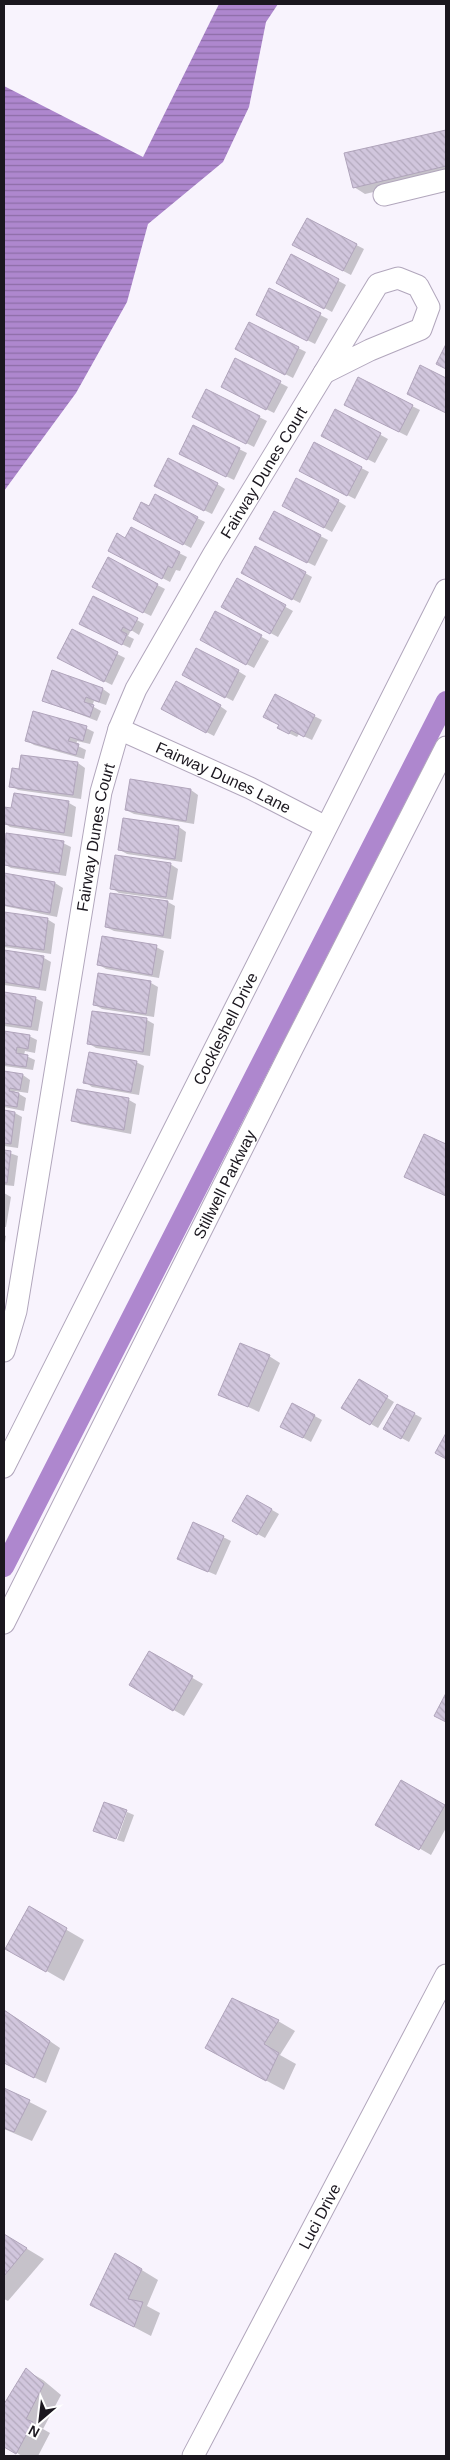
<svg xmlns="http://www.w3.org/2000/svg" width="450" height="2460" viewBox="0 0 450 2460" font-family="Helvetica,sans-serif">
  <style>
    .water { fill: url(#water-rules) }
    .shadow { fill: #0003 }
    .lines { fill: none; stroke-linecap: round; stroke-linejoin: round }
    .canal { stroke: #ae87ce; stroke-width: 20 }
    .building { fill: url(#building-back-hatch); stroke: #b0a4bb }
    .street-casing { stroke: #b1a6bc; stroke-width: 23 }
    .street { stroke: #fff; stroke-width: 21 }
    .labels { text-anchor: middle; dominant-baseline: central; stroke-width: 4; stroke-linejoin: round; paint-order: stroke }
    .street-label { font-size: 16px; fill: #1b171f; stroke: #fff }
  </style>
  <defs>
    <pattern id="water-rules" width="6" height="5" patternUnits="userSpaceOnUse" patternTransform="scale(1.25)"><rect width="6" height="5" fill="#ae87ce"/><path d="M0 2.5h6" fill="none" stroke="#8d6da7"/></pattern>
    <pattern id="building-back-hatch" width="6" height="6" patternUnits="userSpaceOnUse" patternTransform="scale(1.25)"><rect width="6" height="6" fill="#d1c6dd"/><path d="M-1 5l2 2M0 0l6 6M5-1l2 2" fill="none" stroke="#b3a9bd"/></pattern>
  </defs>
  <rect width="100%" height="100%" fill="#f8f3fd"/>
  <!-- water -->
  <path class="water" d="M219,4H278L266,22L249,107L223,162L148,224L127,302L76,393L4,491V86L143,157Z"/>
  <!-- shadow -->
  <path class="shadow" d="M446,131V175L365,194L354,187L346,154Z
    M307,219L364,249L351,275L301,249Z
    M292,256L346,285L332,312L285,287Z
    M270,289L328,319L315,344L265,319Z
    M249,323L306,352L293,378L244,353Z
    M236,360L288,387L274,413L230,391Z
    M206,390L267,421L254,447L201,420Z
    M412,406L420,410L407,436L353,409Z
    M336,410L388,439L375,463L330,440Z
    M315,444L369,472L355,499L308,475Z
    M239,449L247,453L234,480L188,458Z
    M217,484L225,489L212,514L163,490Z
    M338,501L346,506L332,532L291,510Z
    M149,508L197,518L205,522L191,548L142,522Z
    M274,512L328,540L315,566L268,543Z
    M126,539L179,553L187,557L180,571L176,570L170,582L117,554Z
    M108,559L165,589L151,616L101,591Z
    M305,573L312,577L300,603L250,577Z
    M237,580L293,611L278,637L222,607Z
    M216,612L269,641L254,668L201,640Z
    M137,620L144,624L139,635L131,630L128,636L134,639L130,648L88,628Z
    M72,631L125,658L112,685L66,662Z
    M238,671L246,676L233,701L191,679Z
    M103,689L110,694L106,705L94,701L92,706L101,711L97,721L43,700Z
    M220,706L227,711L214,736L170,713Z
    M314,716L322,720L312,740L299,734L297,737L286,732Z
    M86,728L94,732L90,744L77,741L76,745L86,750L84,759L34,745L26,740Z
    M78,763L85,768L81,799L18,790L11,786L20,771Z
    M131,780L191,790L198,795L194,824L134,814L126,810Z
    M69,803L76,807L72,837L10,827L4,823L5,809L12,810Z
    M124,819L179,827L186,832L182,862L127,854L120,850Z
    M7,834L63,843L71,847L66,876L11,868L4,864Z
    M170,864L178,869L173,900L119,893L112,888Z
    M4,874L55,883L63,888L57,917L4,906Z
    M168,902L175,906L171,939L114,931L106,927Z
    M4,913L47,919L55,924L51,954L4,947Z
    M156,947L164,951L159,978L106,969L98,964Z
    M4,952L44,958L51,962L46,991L4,985Z
    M99,974L151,983L158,987L154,1017L102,1009L95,1005Z
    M4,993L35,998L43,1002L38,1031L4,1026Z
    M147,1020L154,1024L150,1056L96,1048L88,1043Z
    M4,1032L29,1036L37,1040L35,1053L25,1051L24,1055L35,1060L33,1070L4,1066Z
    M136,1062L144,1066L139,1095L92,1087L85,1082Z
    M4,1072L23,1075L30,1080L28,1093L14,1091L26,1098L24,1111L4,1107Z
    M129,1100L136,1104L131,1134L80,1124L73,1120Z
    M4,1111L15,1113L22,1117L18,1148L4,1146Z
    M425,1136L446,1145V1196L406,1177Z
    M4,1151L18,1156L14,1186L4,1185Z
    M4,1193L11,1197L6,1227H4Z
    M4,1235L6,1236L4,1250Z
    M269,1356L280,1363L259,1412L220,1394Z
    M360,1381L394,1402L378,1428L343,1408Z
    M293,1404L322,1420L311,1442L289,1430Z
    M398,1405L422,1418L409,1442L385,1429Z
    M248,1496L279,1514L265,1538L234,1521Z
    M223,1537L231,1541L216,1575L186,1562Z
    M149,1653L203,1684L184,1716L131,1685Z
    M401,1781L446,1807V1828L431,1855L377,1824Z
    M127,1812L134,1815L124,1842L117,1840Z
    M29,1908L84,1940L64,1981L7,1948Z
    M4,2010L60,2048L46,2083L4,2063Z
    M278,2021L295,2031L280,2055L296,2064L284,2090L224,2058Z
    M4,2089L47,2111L32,2141L4,2129Z
    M4,2235L44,2259L8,2301L4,2299Z
    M132,2264L158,2280L147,2306L160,2313L151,2336L109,2314Z
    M26,2370L43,2380L61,2395L43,2429L50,2433L38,2456H22L4,2445V2407Z"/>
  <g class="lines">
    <!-- canal -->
    <path class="canal" d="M4,1567L446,701"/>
  </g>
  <!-- building -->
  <path class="building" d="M446,130V166L353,188L344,153Z
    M307,218L357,244L343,271L292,245Z
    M291,254L339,279L324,309L276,283Z
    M269,288L321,313L307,341L256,315Z
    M249,322L299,347L285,375L235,349Z
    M446,344V369L436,364Z
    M235,358L281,381L266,410L221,387Z
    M420,365L446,378V413L407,394Z
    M358,377L413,405L399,432L344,405Z
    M206,389L260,416L246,444L192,417Z
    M335,409L381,433L367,460L321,436Z
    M193,425L240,448L226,477L179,454Z
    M314,442L362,467L347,496L299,471Z
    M168,458L218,483L204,511L154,486Z
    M296,478L339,500L324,528L282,506Z
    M155,494L198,517L183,545L133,519L141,502L149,506Z
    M274,511L321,535L307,563L259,539Z
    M131,527L180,552L172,568L168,566L162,579L108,551L117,533L125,538Z
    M255,546L306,572L292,600L241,573Z
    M108,557L158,584L143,613L92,587Z
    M237,578L286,605L270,634L221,607Z
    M93,596L138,618L131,631L123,627L121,631L127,634L122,645L79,624Z
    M215,611L262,635L246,665L200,640Z
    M72,629L118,652L104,682L57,658Z
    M196,648L239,670L225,698L182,675Z
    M52,670L103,688L99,702L86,697L84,702L94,705L90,717L42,701Z
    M176,681L221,705L206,733L161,709Z
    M275,694L315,715L304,737L291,730L289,734L277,728L279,725L263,717Z
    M33,711L87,726L83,741L70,737L68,741L79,744L76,755L25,741Z
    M21,755L78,762L73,795L9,787L12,768L19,769Z
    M130,779L191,789L186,821L125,810Z
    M14,793L69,801L64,833L4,824V807L11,808Z
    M123,818L179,826L175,859L118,850Z
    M6,833L64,841L59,873L4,865Z
    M115,855L171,863L166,897L110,889Z
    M4,873L55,882L50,913L4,905Z
    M110,893L168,901L163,936L105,927Z
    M4,912L48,918L44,950L4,945Z
    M102,936L157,945L152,975L97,965Z
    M4,950L44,956L39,988L4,982Z
    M98,973L151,981L146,1014L93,1005Z
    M4,992L36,997L31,1027L4,1023Z
    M92,1011L147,1018L143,1052L87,1044Z
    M4,1031L30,1035L28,1049L17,1047L16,1053L28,1055L26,1067L4,1064Z
    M89,1052L137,1061L131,1092L83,1083Z
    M4,1071L23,1074L20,1090L10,1088L9,1091L19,1093L17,1107L4,1105Z
    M77,1089L129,1098L124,1130L71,1121Z
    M4,1110L15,1112L11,1144L4,1143Z
    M424,1134L446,1144V1196L404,1177Z
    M4,1150L11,1151L7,1183H4Z
    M240,1343L270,1355L248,1407L218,1395Z
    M359,1379L388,1396L370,1425L341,1408Z
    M292,1403L315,1415L303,1438L280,1427Z
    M397,1404L415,1413L401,1439L383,1429Z
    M446,1433V1459L435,1453Z
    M247,1495L272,1509L257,1535L232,1521Z
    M193,1522L224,1536L208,1572L177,1559Z
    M149,1651L193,1676L173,1711L129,1685Z
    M446,1693V1722L434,1716Z
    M401,1780L445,1805L419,1850L375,1825Z
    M104,1802L127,1810L116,1839L93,1831Z
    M29,1906L67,1928L46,1972L5,1949Z
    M232,1998L279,2020L264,2044L279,2053L266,2081L205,2048Z
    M4,2010L50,2041L34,2078L4,2063Z
    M4,2088L30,2100L14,2132L4,2128Z
    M4,2234L27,2248L4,2276Z
    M115,2253L142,2269L128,2299L143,2302L134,2327L90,2305Z
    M26,2368L44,2384L26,2419L33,2422L16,2454L4,2447V2404Z"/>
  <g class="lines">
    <!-- street casing -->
    <g class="street-casing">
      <g id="street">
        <path d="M384,195L446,180"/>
        <path d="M398,278L418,286L429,307L421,329L370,350L324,373L378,284Z"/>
        <path id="s1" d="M119,729L250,788L326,827"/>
        <path id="s2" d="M4,1351L16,1311L101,792L119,729L136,689L213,555L324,373"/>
        <path id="s3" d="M4,1467L446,590"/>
        <path id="s4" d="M4,1623L291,1051L446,747"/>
        <path id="s5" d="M193,2456L446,1975"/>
      </g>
    </g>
    <!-- street -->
    <use href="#street" class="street"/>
  </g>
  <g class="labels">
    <!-- street labels -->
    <g class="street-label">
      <text stroke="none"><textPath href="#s2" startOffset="928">Fairway Dunes Court</textPath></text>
      <text stroke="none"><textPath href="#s1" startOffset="115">Fairway Dunes Lane</textPath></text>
      <text stroke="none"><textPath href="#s2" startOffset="522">Fairway Dunes Court</textPath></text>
      <text stroke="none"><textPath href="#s3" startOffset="491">Cockleshell Drive</textPath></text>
      <text stroke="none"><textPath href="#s4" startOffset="491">Stillwell Parkway</textPath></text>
      <text stroke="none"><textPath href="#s5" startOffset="271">Luci Drive</textPath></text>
    </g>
  </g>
  <!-- border -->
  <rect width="450" height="2460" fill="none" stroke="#1b171f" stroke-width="10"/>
  <!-- north arrow -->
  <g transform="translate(40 2420) rotate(208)" stroke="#ffffff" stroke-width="4" paint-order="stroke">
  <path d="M0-4L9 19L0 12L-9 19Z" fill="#1b171f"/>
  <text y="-8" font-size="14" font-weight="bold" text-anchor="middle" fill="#1b171f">N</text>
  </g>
</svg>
